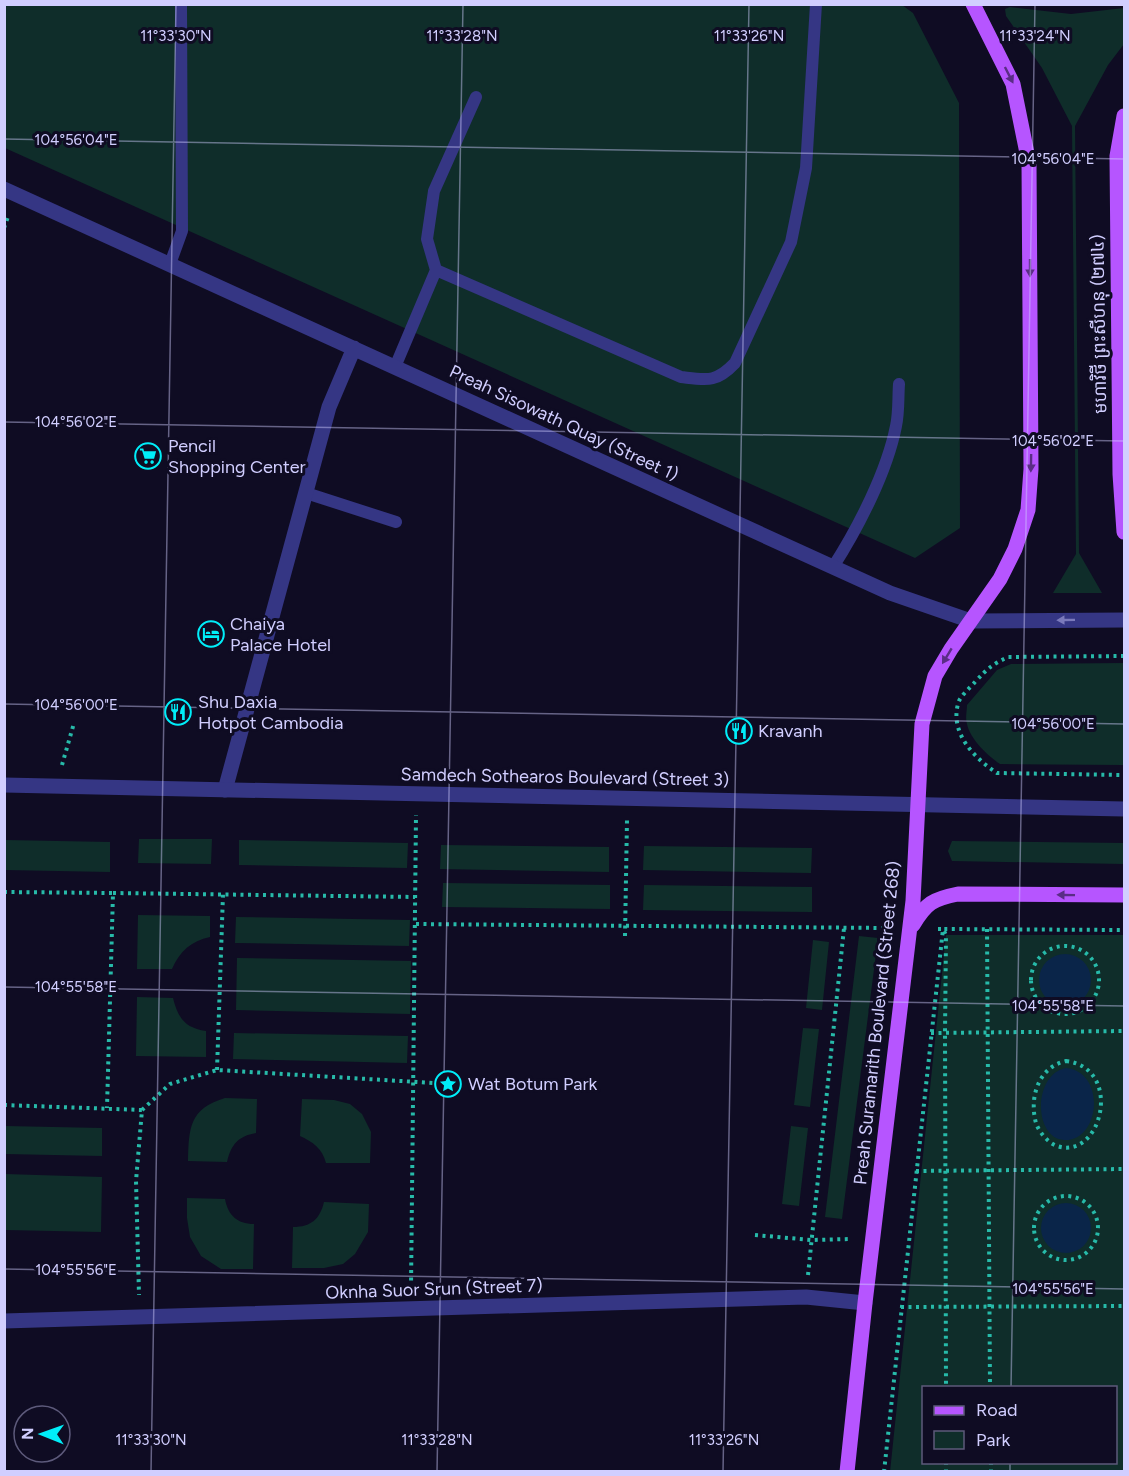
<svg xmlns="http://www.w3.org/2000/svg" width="1129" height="1476" viewBox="0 0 1129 1476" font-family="Figtree,'Noto Sans Khmer',sans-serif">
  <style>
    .green { fill: #0f2d2a; fill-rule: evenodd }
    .water { fill: #0a2549 }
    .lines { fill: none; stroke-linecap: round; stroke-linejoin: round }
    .path { stroke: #27baa9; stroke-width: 4; stroke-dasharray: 3 4.5; stroke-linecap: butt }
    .service { stroke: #353684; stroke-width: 12 }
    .minor { stroke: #353684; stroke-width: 15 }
    .tertiary { stroke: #353684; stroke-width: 15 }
    .primary { stroke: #b655ff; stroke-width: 15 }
    .oneway { fill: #5a2d86 }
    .oneway2 { fill: #7b7abb }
    .ticks { fill: none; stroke: #d1ceff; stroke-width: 1.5; stroke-opacity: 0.45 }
    .labels { text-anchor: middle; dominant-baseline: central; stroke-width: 6; stroke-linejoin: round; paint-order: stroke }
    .street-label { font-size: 18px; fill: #d1ceff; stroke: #0f0c23 }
    .poi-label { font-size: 18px; fill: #d1ceff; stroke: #0f0c23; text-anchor: start }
    .ticks-label { font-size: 15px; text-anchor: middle; fill: #d1ceff; stroke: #0f0c23; stroke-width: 6; stroke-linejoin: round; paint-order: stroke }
  </style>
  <rect width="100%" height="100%" fill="#0f0c23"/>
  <!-- green -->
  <path class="green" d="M5,5H902L913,13L959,103L960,528L915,558L5,148Z
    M1010,7L1071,14L1124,8V44L1108,65L1075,126L1079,553L1102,593H1053L1076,554L1072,126L1042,68L1006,16L1005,9Z
    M1124,663V765L1000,764C988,756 970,739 967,724C965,718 967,711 967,705L997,670L1011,664Z
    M139,839H212L211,864L138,863Z
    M5,840L110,842V872L5,870Z
    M239,840L408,843L407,868L239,865Z
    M952,841L1124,843V864L952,861L948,851Z
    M441,845L609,847V872L440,869Z
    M644,846L812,848L811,873L643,870Z
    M443,883L610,885V909L442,907Z
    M644,885L812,887V912L643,910Z
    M138,915L210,916V937C191,941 180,951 172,969H137Z
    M236,917L410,920L409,946L235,943Z
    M946,935H1124V1471L890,1472ZM924,1388H1116V1462H924Z
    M859,936L878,938L842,1219L825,1217Z
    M813,940L829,942L822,1010L806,1008Z
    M237,958L411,961L410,1014L236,1010Z
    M137,997L173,998C178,1018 185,1028 206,1031V1057L136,1056Z
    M803,1028L819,1029L810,1107L794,1105Z
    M234,1033L408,1036L407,1063L233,1059Z
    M225,1098L257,1099L256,1133C238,1136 231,1145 227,1162L188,1161C189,1128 189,1109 225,1098Z
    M302,1099L334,1100L350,1104L362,1114L371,1132L370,1163H326C322,1148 313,1142 300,1136Z
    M5,1126L102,1128V1156L5,1154Z
    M791,1126L808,1128L799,1206L782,1204Z
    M5,1174L102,1177L101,1232L5,1230Z
    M187,1198L225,1199C228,1215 237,1224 254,1224L253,1269H221L201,1256L190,1237L187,1218Z
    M324,1202L369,1204L368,1232L355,1254L343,1264L324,1268H292L293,1227C311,1227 320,1219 324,1202Z"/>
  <!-- water -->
  <path class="water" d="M1039 980a26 26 0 1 1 52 0a26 26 0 1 1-52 0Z
    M1066,1068C1107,1072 1100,1142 1064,1140C1033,1138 1033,1074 1066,1068Z
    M1041 1228a25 25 0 1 1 50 0a25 25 0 1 1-50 0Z"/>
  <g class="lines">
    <!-- path -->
    <path class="path" d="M4,228L9,214
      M1124,656L1008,657C991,665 987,669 975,682C970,688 959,697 958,704C950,733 974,758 997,773L1124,775
      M62,765L74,723
      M4,892L113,893L107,1108
      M113,893L415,897
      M416,924L886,928
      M938,929H943L946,935L945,1033L946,1388
      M987,929L990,1388
      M625,936L627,820
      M1031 980a34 34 0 1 1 68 0a34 34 0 1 1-68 0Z
      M931,1033L1124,1031
      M1066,1061C1124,1068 1102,1161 1057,1146C1048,1143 1039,1132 1036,1123C1029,1098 1038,1067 1066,1061Z
      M217,1070L223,894
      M4,1105L142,1110L136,1181L139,1295
      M142,1110L170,1084L217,1070L434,1083
      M916,1171L1124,1169
      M1034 1228a32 32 0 1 1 64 0a32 32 0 1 1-64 0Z
      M755,1235L811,1240L850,1239
      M808,1275L844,928
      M411,1288L416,815
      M901,1307L1124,1306
      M946,1462V1472
      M991,1462V1472
      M884,1472L943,929L1124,930"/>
    <!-- service -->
    <path class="service" d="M476,97L434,191L427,239L436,270L681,377C707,380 716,383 735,363L791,242L806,168L816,4
      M170,264L182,231L181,4
      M395,367L436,270
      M306,493L396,522
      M833,567C858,528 887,472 896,426C899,413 898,398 899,384"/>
    <!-- minor -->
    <path class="minor" d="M4,189L890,593L971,621L1124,620
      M225,790L329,407L354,348
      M4,1321L806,1297L865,1303"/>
    <!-- tertiary -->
    <path class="tertiary" d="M4,785L1124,809"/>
    <!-- primary -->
    <path class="primary" d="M1124,116L1117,156L1120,474L1124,532
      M913,925C926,903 933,899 958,894L1124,895
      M847,1472L865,1303L913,901L922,724L935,676L951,649L1000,579L1015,549L1028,510L1031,469L1029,163L1013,84L973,4"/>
  </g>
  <!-- one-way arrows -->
  <defs><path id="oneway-solid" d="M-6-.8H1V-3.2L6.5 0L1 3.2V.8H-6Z" transform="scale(1.5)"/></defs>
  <g class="oneway">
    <use href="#oneway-solid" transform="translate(1009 75) rotate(63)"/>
    <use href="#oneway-solid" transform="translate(1030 268) rotate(90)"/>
    <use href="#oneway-solid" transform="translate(1031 463) rotate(91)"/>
    <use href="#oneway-solid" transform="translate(947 656) rotate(121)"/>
    <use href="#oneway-solid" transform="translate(1066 895) rotate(-179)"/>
  </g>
  <use class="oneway2" href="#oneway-solid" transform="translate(1066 620) rotate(179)"/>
  <!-- ticks -->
  <path class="ticks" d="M4,139L1124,159M4,422L1124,441M4,704L1124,724M4,987L1124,1006M4,1269L1124,1289M1011,1388L1035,4M151,1472L176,4M437,1472L463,4M723,1472L749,4M1010,1472V1462"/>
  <!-- icons -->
  <defs>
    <g id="supermarket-ring" transform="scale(1.35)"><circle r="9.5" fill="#0f0c23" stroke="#00eef9" stroke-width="1.5"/><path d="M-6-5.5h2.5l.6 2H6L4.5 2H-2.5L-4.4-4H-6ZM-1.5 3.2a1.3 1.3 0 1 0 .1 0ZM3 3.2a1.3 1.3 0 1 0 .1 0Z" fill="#00eef9"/></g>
    <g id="hotel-ring" transform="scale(1.35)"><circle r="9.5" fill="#0f0c23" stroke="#00eef9" stroke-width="1.5"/><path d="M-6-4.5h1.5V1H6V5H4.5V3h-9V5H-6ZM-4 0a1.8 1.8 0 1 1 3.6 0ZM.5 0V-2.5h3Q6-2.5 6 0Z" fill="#00eef9"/></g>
    <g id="restaurant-ring" transform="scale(1.35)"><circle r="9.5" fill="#0f0c23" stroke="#00eef9" stroke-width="1.5"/><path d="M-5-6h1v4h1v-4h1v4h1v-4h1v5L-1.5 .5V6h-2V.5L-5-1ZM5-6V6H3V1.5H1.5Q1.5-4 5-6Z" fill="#00eef9"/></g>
    <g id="sight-ring" transform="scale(1.35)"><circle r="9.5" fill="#0f0c23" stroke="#00eef9" stroke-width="1.5"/><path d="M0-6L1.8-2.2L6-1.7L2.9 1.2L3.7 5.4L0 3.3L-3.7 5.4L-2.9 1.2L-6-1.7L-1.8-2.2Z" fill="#00eef9"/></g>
  </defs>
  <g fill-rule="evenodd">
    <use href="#supermarket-ring" x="148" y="456"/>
    <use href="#hotel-ring" x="211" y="634"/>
    <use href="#restaurant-ring" x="178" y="712"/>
    <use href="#restaurant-ring" x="739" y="731"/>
    <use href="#sight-ring" x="448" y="1084"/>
  </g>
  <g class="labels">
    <!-- street labels -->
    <g class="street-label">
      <text transform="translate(1099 324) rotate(-91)">មហាវិថី ព្រះសីហនុ (២៧៤)</text>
      <text transform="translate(564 423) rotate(25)">Preah Sisowath Quay (Street 1)</text>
      <text transform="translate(565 777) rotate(1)">Samdech Sothearos Boulevard (Street 3)</text>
      <text transform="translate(877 1023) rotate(-84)">Preah Suramarith Boulevard (Street 268)</text>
      <text transform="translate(434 1289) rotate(-2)">Oknha Suor Srun (Street 7)</text>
    </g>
    <!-- poi labels -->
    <g class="poi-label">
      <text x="168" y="446">Pencil<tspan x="168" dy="21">Shopping Center</tspan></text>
      <text x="230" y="624">Chaiya<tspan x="230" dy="21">Palace Hotel</tspan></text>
      <text x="198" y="702">Shu Daxia<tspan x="198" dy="21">Hotpot Cambodia</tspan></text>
      <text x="758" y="731">Kravanh</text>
      <text x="468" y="1084">Wat Botum Park</text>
    </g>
  </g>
  <g class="ticks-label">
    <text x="176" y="41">11°33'30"N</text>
    <text x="462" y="41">11°33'28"N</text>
    <text x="749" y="41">11°33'26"N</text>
    <text x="1035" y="41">11°33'24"N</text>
    <text x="76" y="145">104°56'04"E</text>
    <text x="1053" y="164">104°56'04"E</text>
    <text x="76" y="427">104°56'02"E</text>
    <text x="1053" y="446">104°56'02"E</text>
    <text x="76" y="710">104°56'00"E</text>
    <text x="1053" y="729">104°56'00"E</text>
    <text x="76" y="992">104°55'58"E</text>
    <text x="1053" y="1011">104°55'58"E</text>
    <text x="76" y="1275">104°55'56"E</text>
    <text x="1053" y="1294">104°55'56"E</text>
    <text x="151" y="1445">11°33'30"N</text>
    <text x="437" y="1445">11°33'28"N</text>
    <text x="724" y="1445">11°33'26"N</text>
  </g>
  <!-- border -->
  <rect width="1129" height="1476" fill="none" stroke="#d1ceff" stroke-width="12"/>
  <!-- legend -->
  <rect x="922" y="1386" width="195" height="78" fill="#0f0c23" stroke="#5d5a7b" stroke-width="1.5"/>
  <rect x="934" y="1406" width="30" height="9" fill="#b655ff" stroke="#5d5a7b" stroke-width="1.5"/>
  <text x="976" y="1416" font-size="18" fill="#d1ceff">Road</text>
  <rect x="934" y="1431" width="30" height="18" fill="#0f2d2a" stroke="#5d5a7b" stroke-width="1.5"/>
  <text x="976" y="1446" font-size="18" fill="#d1ceff">Park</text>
  <!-- north arrow -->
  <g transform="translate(42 1434) rotate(271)"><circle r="28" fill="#0f0c23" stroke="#5d5a7b" stroke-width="1.5"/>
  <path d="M0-4.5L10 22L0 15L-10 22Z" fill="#00eef9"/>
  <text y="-9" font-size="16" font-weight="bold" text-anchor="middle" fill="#d1ceff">N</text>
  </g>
</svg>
